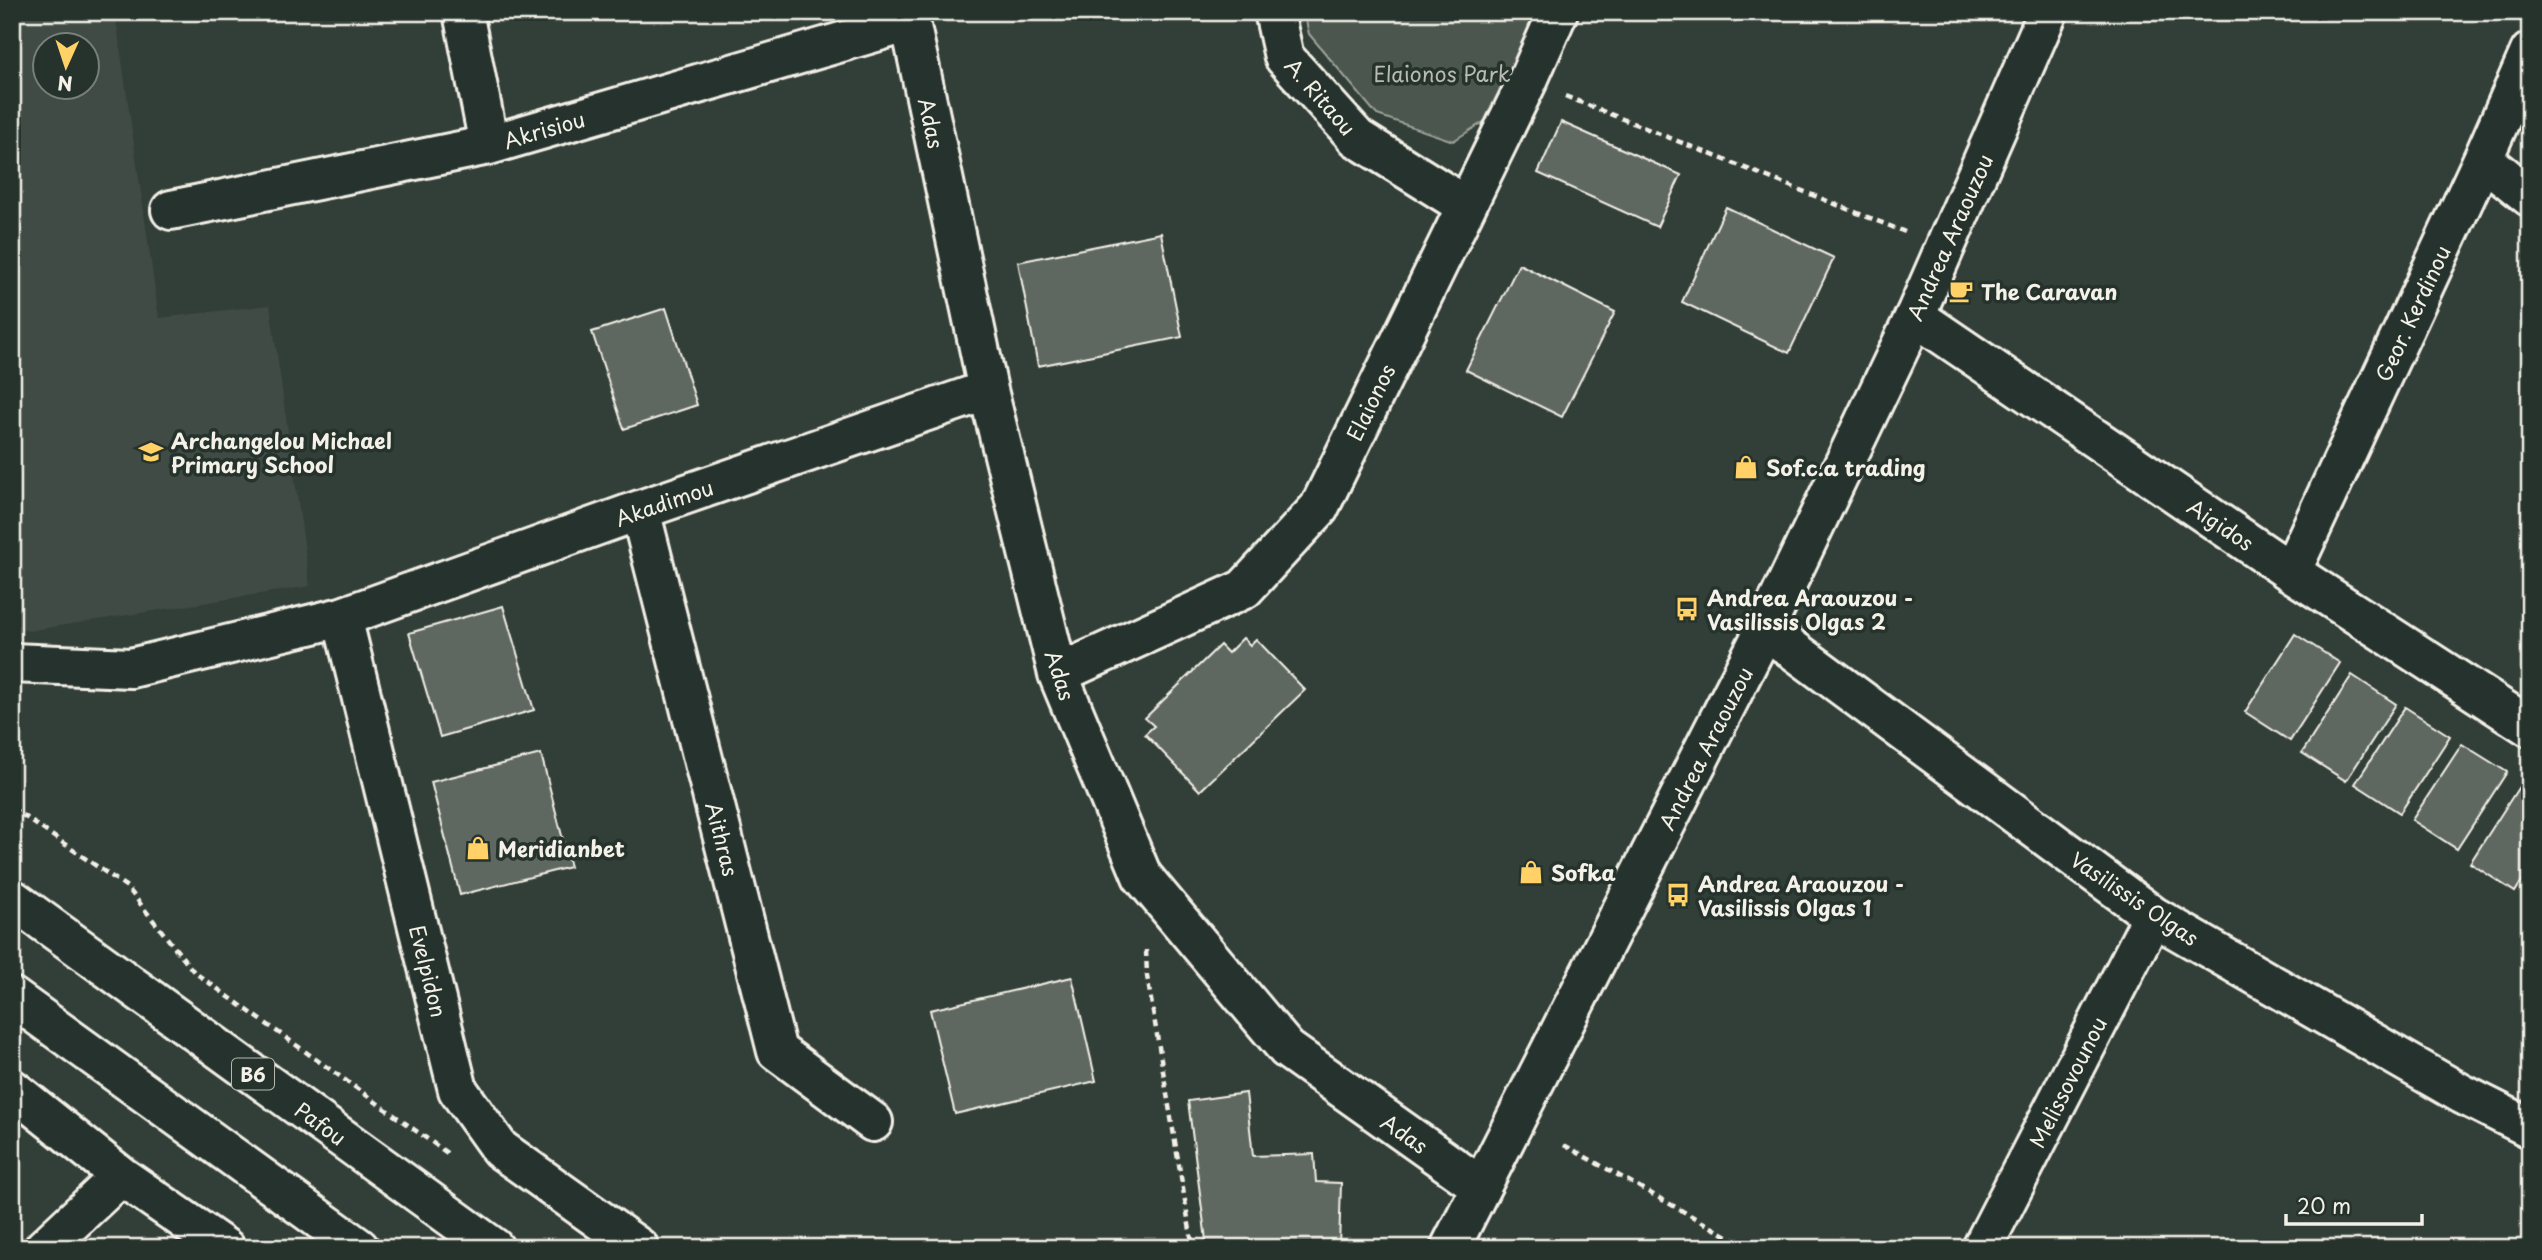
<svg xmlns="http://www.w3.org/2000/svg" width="2542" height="1260" viewBox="0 0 2542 1260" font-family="'Playpen Sans',sans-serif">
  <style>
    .built { fill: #404b44; fill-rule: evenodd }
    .green { fill: #4c564f; stroke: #a0a49c; stroke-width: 2 }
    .building { fill: #5f6861; stroke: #f4f1e8; stroke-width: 2 }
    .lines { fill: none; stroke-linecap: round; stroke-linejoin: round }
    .minor-casing { stroke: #f4f1e8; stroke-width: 44 }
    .major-casing { stroke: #f4f1e8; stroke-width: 44 }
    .path { stroke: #f4f1e8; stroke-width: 4.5; stroke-dasharray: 7 5; stroke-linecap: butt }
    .minor { stroke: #26332d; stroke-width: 38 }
    .major { stroke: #26332d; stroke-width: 38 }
    .labels { text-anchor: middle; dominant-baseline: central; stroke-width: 7; stroke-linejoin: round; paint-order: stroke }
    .shield { fill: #26332d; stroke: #b6b8b0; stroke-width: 2 }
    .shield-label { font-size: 19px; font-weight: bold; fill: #f4f1e8 }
    .park-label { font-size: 21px; fill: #b9bbb2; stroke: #26332d }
    .street-label { font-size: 21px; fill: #f4f1e8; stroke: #26332d }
    .poi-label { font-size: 21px; font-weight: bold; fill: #f4f1e8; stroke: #26332d; text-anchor: start }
  </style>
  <rect width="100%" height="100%" fill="#323e38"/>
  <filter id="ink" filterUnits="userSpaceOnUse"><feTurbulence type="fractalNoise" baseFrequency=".0143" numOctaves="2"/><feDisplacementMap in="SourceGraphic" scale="14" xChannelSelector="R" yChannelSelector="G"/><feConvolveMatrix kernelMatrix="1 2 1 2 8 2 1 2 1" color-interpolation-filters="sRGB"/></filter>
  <g filter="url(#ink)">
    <!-- built -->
    <path class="built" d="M12,12H115L159,318L270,305L310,586L28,631L12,626ZM46,46H88V88H46Z"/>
    <!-- green -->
    <path class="green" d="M1304,12H1543L1496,114L1453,141L1377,115L1309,34Z"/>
    <!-- building -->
    <path class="building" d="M1561,122L1681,175L1657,227L1538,173Z
      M1726,207L1834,258L1789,353L1682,302Z
      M1161,233L1182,337L1038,366L1018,262Z
      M1519,264L1615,312L1562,417L1466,370Z
      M666,308L697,405L624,429L592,332Z
      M503,606L534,710L440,737L409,633Z
      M2295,634L2340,663L2290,741L2245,712Z
      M1243,638L1250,645L1256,639L1305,690L1200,791L1145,734L1154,726L1145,718L1220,645L1228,653Z
      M2352,675L2396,704L2346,781L2302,753Z
      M2405,707L2450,736L2400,813L2355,784Z
      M2462,744L2507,772L2457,849L2412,820Z
      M541,754L570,867L460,895L431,782Z
      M2520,785L2530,791V868L2515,892L2470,863Z
      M1072,977L1096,1081L955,1114L930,1010Z
      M1246,1093L1253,1156L1314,1154L1316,1182L1341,1183L1339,1248H1207L1188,1101Z"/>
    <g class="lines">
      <!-- minor casing -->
      <g class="minor-casing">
        <path id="minor" d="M463,12L489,145
          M908,12L988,390L1058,674L1142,876L1287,1049L1480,1186
          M1274,12L1284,57L1357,138L1466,206
          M2483,159L2530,197
          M171,210L489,145L910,22
          M1915,316L2291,572L2530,727
          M640,510L777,1051L873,1122
          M2291,572L2483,159L2530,52
          M342,617L458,1090L500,1149L639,1248
          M1765,629L2153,916L2462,1094L2530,1128
          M12,663L131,668L342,617L640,510L988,390
          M1058,674L1244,589L1319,508L1528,80L1558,12
          M12,1089L121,1176L225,1248
          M44,1248L121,1176
          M1982,1248L2153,916"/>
      </g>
      <!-- major casing -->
      <g class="major-casing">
        <path id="major" d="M12,899L494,1248
          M12,997L359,1248
          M1450,1248L1765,629L1915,316L2048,12"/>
      </g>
      <!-- path -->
      <path class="path" d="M1565,96L1905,232
        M12,808L127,887L194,972L447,1153
        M1146,950L1147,976L1193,1248
        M1564,1145L1749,1248"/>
      <!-- minor -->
      <use href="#minor" class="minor"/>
      <!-- major -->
      <use href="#major" class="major"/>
    </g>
  </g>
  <!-- icons -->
  <defs>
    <g id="cafe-bare" transform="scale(1.89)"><path d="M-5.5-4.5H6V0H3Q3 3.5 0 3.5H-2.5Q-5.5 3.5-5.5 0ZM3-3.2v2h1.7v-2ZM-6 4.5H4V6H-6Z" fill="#ffd166" stroke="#26332d" stroke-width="2.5" paint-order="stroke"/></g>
    <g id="school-bare" transform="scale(1.89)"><path d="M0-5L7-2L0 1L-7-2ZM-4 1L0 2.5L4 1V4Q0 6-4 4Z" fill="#ffd166" stroke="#26332d" stroke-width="2.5" paint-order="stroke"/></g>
    <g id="shop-bare" transform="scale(1.89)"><path d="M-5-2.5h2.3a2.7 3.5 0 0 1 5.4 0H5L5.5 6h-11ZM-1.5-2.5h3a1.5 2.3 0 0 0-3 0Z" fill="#ffd166" stroke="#26332d" stroke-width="2.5" paint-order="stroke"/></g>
    <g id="bus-bare" transform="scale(1.89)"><path d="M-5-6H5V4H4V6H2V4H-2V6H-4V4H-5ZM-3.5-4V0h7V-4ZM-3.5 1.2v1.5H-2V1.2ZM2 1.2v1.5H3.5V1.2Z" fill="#ffd166" stroke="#26332d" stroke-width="2.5" paint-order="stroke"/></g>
  </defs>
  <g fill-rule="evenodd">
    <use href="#cafe-bare" x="1961" y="291"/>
    <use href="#school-bare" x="151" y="452"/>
    <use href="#shop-bare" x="1746" y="467"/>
    <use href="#bus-bare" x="1687" y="609"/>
    <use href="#shop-bare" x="478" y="848"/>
    <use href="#shop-bare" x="1531" y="872"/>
    <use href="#bus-bare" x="1678" y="895"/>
  </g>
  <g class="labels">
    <!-- shield labels -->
    <rect class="shield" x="232" y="1058.5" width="42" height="31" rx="5"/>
    <g class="shield-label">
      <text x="253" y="1074">B6</text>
    </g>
    <!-- park labels -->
    <g class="park-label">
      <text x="1442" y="73">Elaionos Park</text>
    </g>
    <!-- street labels -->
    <g class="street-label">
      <text transform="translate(1321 96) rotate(49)">A. Ritaou</text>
      <text transform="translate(932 123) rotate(78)">Adas</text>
      <text transform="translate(544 129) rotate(-16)">Akrisiou</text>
      <text transform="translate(1949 237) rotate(-66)">Andrea Araouzou</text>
      <text transform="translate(2412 313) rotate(-65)">Geor. Kerdinou</text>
      <text transform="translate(1370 402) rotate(-64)">Elaionos</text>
      <text transform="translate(664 502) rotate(-19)">Akadimou</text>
      <text transform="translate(2221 524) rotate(34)">Aigidos</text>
      <text transform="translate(1061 675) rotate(72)">Adas</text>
      <text transform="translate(1705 748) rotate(-63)">Andrea Araouzou</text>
      <text transform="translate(723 839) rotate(76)">Aithras</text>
      <text transform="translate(2135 898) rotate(34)">Vasilissis Olgas</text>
      <text transform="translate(429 971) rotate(76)">Evelpidon</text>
      <text transform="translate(2067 1082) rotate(-63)">Melissovounou</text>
      <text transform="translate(321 1123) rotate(36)">Pafou</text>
      <text transform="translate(1405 1133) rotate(35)">Adas</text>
    </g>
    <!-- poi labels -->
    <g class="poi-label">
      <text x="1981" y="291">The Caravan</text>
      <text x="171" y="440">Archangelou Michael<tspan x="171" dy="24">Primary School</tspan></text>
      <text x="1766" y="467">Sof.c.a trading</text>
      <text x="1707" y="597">Andrea Araouzou -<tspan x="1707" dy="24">Vasilissis Olgas 2</tspan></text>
      <text x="498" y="848">Meridianbet</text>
      <text x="1551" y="872">Sofka</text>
      <text x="1698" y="883">Andrea Araouzou -<tspan x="1698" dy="24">Vasilissis Olgas 1</tspan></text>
    </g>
  </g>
  <!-- margin -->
  <rect width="2542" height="1260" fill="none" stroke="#26332d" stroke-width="42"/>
  <rect x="21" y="21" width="2500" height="1218" fill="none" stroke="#f4f1e8" stroke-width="2.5" filter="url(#ink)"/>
  <!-- north arrow -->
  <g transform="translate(66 66) rotate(183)"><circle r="33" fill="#26332d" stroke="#787f78" stroke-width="2"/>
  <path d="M0-5L12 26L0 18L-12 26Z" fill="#ffd166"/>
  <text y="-10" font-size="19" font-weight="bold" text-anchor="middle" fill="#f4f1e8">N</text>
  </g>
  <!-- scale -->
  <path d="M2286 1214v10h136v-10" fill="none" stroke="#f4f1e8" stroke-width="3.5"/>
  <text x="2297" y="1214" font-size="21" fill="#f4f1e8" stroke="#26332d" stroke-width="5" paint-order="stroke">20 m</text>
</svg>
